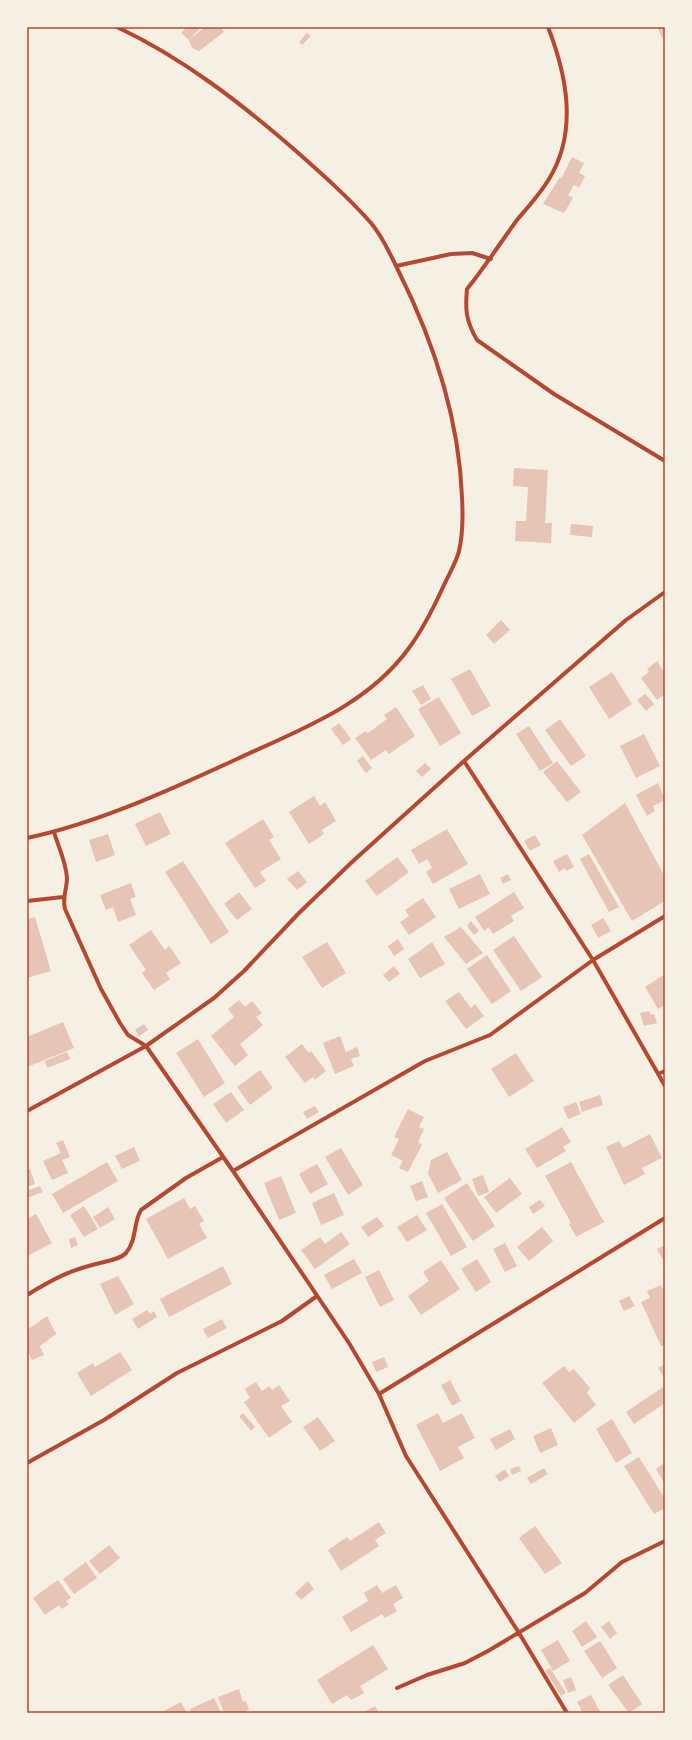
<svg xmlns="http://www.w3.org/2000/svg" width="692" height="1740" viewBox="0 0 692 1740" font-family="'Alegreya Sans',sans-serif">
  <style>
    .building { fill: #e6c5b7 }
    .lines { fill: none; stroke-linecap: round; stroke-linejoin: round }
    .minor { stroke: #b5482f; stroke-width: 4 }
    .neatline { fill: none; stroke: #b5482f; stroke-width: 1.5 }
  </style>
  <rect width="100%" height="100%" fill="#f6efe4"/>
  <!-- building -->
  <path class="building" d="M187,27H199L200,28L189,40L181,33Z
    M205,27H220L224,32L199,51L192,48L189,40Z
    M657,27H665V37L662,38Z
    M307,33L311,36L302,45L299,42Z
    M572,157L584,163L579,173L585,176L579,188L574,185L568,195L573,198L564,213L543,204L560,177L561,179Z
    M514,468L548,470L545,523H552L551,543L515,541L516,521H526L528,487L513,486Z
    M571,524L593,526L592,537L570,535Z
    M501,620L510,630L494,644L486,635Z
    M657,661L665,673V694L657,700L641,678L649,672L647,669Z
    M470,669L491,706L472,716L451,679Z
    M612,672L632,704L609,719L589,687Z
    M423,685L431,699L421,705L412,691Z
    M645,694L654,704L646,711L637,700Z
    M439,697L461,733L440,746L418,709Z
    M396,707L415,736L389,754L386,750L371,760L355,738L366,731L368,733L387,719L384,715Z
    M560,719L586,756L571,766L545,730Z
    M339,723L351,739L343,745L331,729Z
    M529,726L553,763L540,771L516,734Z
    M644,734L660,766L636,778L620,746Z
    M363,756L372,768L366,773L357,761Z
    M557,761L581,792L567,802L543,772Z
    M425,763L431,769L422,777L416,771Z
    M658,783L665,800L653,806L655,811L647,816L636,795Z
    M314,796L320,806L325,802L336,821L322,830L324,834L309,844L289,812Z
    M625,803L665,877V901L632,921L582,835Z
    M160,812L171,834L146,846L135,824Z
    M263,819L274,837L269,840L281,859L260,872L266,881L255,888L225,843Z
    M447,829L468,864L433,884L426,872L432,868L427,859L419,864L411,850Z
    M108,834L115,855L96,862L89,840Z
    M535,835L541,845L530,851L524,841Z
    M567,854L574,867L566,871L565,868L559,872L553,861Z
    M589,854L619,907L609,912L580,859Z
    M397,857L409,872L377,896L365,881Z
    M183,861L229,932L211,944L165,872Z
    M298,871L307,882L297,890L287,879Z
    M480,874L490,894L459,909L449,889Z
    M508,874L511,880L503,884L500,878Z
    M131,883L136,897L130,899L136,915L118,922L113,907L106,910L100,895Z
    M239,892L252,909L237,920L224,904Z
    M514,892L524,908L511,916L514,921L493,934L489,927L484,931L475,917Z
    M423,898L436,917L409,935L400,922L409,916L405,910Z
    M35,917L51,971L27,978V919Z
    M603,918L611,931L598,938L591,925Z
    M471,921L479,931L474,935L467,926Z
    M461,927L483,953L466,964L444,937Z
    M151,930L165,950L169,946L181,963L166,973L170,979L154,990L142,973L146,970L129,945Z
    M514,936L542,977L521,991L493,950Z
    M398,939L404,949L394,956L388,946Z
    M327,942L346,973L322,988L302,957Z
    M432,942L445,964L420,978L408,959Z
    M487,955L511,991L492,1004L467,969Z
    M394,966L400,974L389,982L383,975Z
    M665,974V1005L658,1009L645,987Z
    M459,992L471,1008L475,1004L484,1016L466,1029L445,1001Z
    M239,1000L245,1007L252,1001L262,1013L256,1017L263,1025L240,1044L248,1055L235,1066L211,1036L234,1017L228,1009Z
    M649,1011L651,1015L654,1014L657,1023L644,1026L640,1013Z
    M63,1022L74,1048L27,1067V1037Z
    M144,1024L148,1030L139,1036L135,1030Z
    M340,1036L346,1052L357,1047L360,1056L351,1059L354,1066L335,1074L323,1043Z
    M198,1039L225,1083L204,1097L176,1053Z
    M302,1044L309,1053L311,1051L326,1071L315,1080L313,1077L305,1083L285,1057Z
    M67,1052L70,1059L47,1068L45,1061Z
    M516,1053L534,1081L509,1097L491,1069Z
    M260,1070L273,1088L250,1105L237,1087Z
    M231,1092L244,1110L226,1123L213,1104Z
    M600,1095L603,1105L582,1112L579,1102Z
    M576,1102L581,1114L568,1119L563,1107Z
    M315,1106L319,1112L307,1119L303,1112Z
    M408,1109L424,1117L419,1127L424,1129L418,1142L422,1145L408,1172L399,1168L403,1161L391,1155L399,1139L394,1137Z
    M562,1127L571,1142L563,1147L566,1151L537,1168L525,1149Z
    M650,1134L662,1158L642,1168L645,1174L624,1185L606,1147L619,1141L623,1148Z
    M63,1140L70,1157L62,1160L68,1173L52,1180L43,1161L61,1153L56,1143Z
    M134,1147L140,1161L122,1169L115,1156Z
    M341,1148L363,1185L348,1195L325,1157Z
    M447,1152L462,1180L438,1193L428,1174L431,1160Z
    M107,1162L118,1181L63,1213L52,1194Z
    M571,1162L604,1222L576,1237L569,1224L571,1223L545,1176Z
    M317,1164L328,1184L310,1194L299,1174Z
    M30,1169L35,1184L27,1187V1170Z
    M483,1175L489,1192L478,1196L472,1179Z
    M281,1176L296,1213L279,1220L264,1183Z
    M510,1178L522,1194L496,1213L484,1197Z
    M422,1181L428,1197L416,1201L410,1186Z
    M467,1183L495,1226L473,1241L444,1198Z
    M40,1186L43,1192L27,1198V1191Z
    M334,1193L344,1215L321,1225L312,1203Z
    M184,1198L190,1209L195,1206L204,1221L199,1224L207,1238L168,1259L146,1219Z
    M540,1200L545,1206L533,1214L529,1207Z
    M442,1204L467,1247L451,1256L426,1213Z
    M84,1206L98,1229L84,1237L70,1215Z
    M108,1207L115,1219L100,1228L93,1217Z
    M36,1214L52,1243L27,1256V1219Z
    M417,1215L427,1230L407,1242L397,1227Z
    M377,1217L384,1226L368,1237L361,1227Z
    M542,1227L553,1241L529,1261L517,1247Z
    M341,1232L350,1244L315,1269L301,1250L320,1237L325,1244Z
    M75,1237L78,1245L71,1248L69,1239Z
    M505,1243L517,1266L505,1272L493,1249Z
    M665,1245V1264L657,1249Z
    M354,1259L362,1273L332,1289L324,1275Z
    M477,1259L491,1282L476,1292L461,1269Z
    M441,1260L460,1289L421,1315L408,1296L429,1281L423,1272Z
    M223,1266L232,1284L169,1317L160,1299Z
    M379,1270L394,1300L380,1307L365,1277Z
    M118,1276L134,1304L115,1315L100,1284Z
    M661,1285L665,1293V1345L661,1346L641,1302L650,1298L647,1291Z
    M629,1296L635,1306L624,1311L619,1301Z
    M147,1310L150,1314L154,1311L157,1317L138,1329L132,1319Z
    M47,1316L56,1334L40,1346L44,1355L32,1360L27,1350V1330Z
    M222,1319L227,1328L208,1338L203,1329Z
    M120,1352L132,1370L91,1396L77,1373L93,1363L95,1367Z
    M384,1357L388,1367L376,1372L372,1362Z
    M665,1364V1379L658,1368Z
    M564,1366L569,1372L574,1369L590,1388L587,1393L596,1405L574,1423L542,1383Z
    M450,1380L461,1401L452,1406L441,1385Z
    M256,1382L262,1391L269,1386L272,1390L279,1385L290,1401L281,1406L292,1422L269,1438L244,1402L250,1398L245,1389Z
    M663,1387L665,1391V1403L634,1424L626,1412Z
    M243,1413L255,1427L251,1431L239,1416Z
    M438,1413L443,1423L462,1413L475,1438L458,1447L464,1458L440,1471L416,1425Z
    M318,1417L335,1441L320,1451L303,1427Z
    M612,1419L632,1453L616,1463L596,1429Z
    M551,1428L558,1445L540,1453L533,1436Z
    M510,1429L515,1439L496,1450L490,1439Z
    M639,1457L665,1499V1508L654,1514L624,1466Z
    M665,1463V1484L656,1469Z
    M519,1466L521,1471L512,1475L510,1469Z
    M544,1468L548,1474L531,1484L527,1478Z
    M505,1469L509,1476L500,1482L495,1476Z
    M379,1522L386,1533L375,1540L379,1546L341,1571L328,1550L347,1537L350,1541Z
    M535,1526L562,1563L545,1574L519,1538Z
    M109,1545L120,1558L100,1574L89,1561Z
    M86,1562L97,1578L74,1594L63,1579Z
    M58,1580L71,1598L66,1601L69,1604L62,1609L59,1605L45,1615L33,1598Z
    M308,1581L314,1589L301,1600L295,1593Z
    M377,1585L382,1593L396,1585L403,1598L393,1604L397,1611L385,1618L382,1614L351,1632L342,1617L368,1601L364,1593Z
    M586,1621L597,1637L582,1647L572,1631Z
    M609,1621L617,1633L610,1639L601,1627Z
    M558,1640L570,1661L553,1671L541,1650Z
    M600,1641L617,1668L602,1678L584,1651Z
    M373,1645L388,1669L360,1686L364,1693L351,1700L347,1695L332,1704L317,1680Z
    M550,1668L566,1693L561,1696L545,1670Z
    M623,1675L642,1704L629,1713L608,1685Z
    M571,1677L576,1690L568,1693L563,1680Z
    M239,1689L243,1702L246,1701L249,1710L245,1711V1713H224L218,1697Z
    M591,1695L601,1713H583L577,1702Z
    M214,1698L221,1713H191L190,1709Z
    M181,1702L187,1713H160Z
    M375,1706L379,1713H362Z"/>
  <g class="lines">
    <!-- minor -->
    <path class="minor" d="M548,27C567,76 578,132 549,179C540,194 528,207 517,220C500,243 485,267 467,289C465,310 466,321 477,340L554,394L665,461
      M396,266L451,254L472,253L491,259
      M464,761L593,960L665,1086
      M54,832C58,846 66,862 67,878C67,889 62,897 65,909L101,989L120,1023L128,1035L146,1046L233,1171L349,1343L379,1394L406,1456L519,1633L567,1713
      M27,838C98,823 172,789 237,759C299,730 367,706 409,648C423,629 434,607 444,585C449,574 456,563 459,551C463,534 463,515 462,497C459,418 433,340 398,270C390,254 383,237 371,223C348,197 322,174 296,151C242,104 183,58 117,27
      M27,901L63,897
      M658,1074L665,1071
      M27,1111L146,1046L214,998L244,971L299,913L352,862L464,761L626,620L665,592
      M233,1171L425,1061L490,1035L593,960L665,916
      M27,1295C53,1279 70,1270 100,1263C109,1261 120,1259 126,1253C137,1240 133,1223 141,1210L186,1178L223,1157
      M379,1394L665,1218
      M27,1463L104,1420L177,1373L282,1321L317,1296
      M397,1688L427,1675L465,1663L488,1651L585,1593L622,1562L665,1541"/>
  </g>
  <!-- border -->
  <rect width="692" height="1740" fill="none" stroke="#f6efe4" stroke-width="56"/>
  <rect x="28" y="28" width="636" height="1684" class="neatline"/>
</svg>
